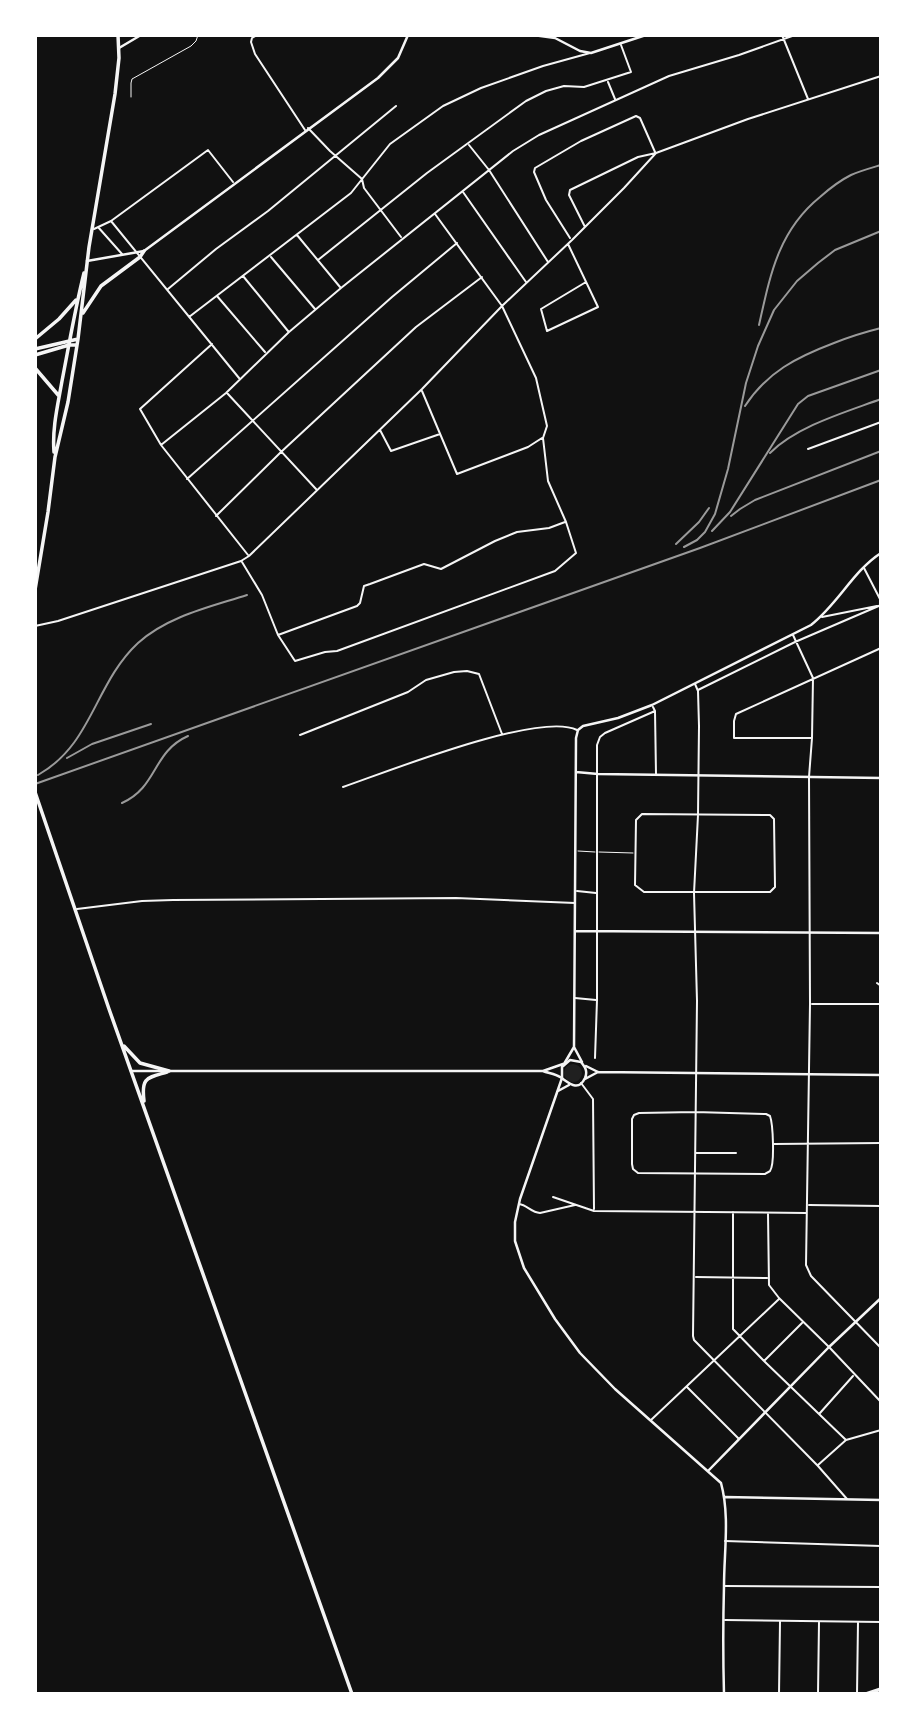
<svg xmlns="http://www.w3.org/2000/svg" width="916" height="1729" viewBox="0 0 916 1729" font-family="'PT Sans Narrow',sans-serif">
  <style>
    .green { fill: #202020 }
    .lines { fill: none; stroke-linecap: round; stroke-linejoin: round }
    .service { stroke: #f5f5f5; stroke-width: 1 }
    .minor { stroke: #f5f5f5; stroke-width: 2 }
    .tertiary { stroke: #f5f5f5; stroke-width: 2.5 }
    .secondary { stroke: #f5f5f5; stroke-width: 2.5 }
    .primary { stroke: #f5f5f5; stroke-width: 3.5 }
    .rail { stroke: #9a9a9a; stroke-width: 2 }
  </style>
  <rect width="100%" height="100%" fill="#111"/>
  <!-- green -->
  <path class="green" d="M564 1073a9 9 0 1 1 18 0a9 9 0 1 1-18 0Z"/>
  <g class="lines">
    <!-- service -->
    <path class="service" d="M131,97V83L132,79L191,46L196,41L198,35
      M578,851L595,852
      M599,852L633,853"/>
    <!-- minor -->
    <path class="minor" d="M257,35L252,38L251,42L255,54L305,130
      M782,35L808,99
      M608,82L615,99
      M308,128L330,151L362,179L364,188L401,237
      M469,145L489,170L548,262
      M463,192L526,282
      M111,221L239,378
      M98,227L122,254
      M585,227L569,195L570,190L638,157L656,153L748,119L881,76
      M94,229L111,221L208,150L233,182
      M297,235L340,287
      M570,238L546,200L534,172L535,168L581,141L636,116L640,118L655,152
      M568,244L598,307L547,331L541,309L586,282
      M271,257L315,309
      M318,260L427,173L526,101L546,91L564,86L584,87L631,72L621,45
      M243,276L288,331
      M168,289L216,249L268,211L396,106
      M217,296L265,352
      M189,317L351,193L390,144L443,106L481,88L543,66L590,53
      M212,344L140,409L161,445L248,555
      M422,391L457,474L528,447L542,438
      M227,393L316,489
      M380,430L391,451L440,434
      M161,445L226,393L289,332L341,288L513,151L539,135L669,76L739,55L795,35
      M808,449L881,422
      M187,479L392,297L457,243
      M216,516L281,452L416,327L482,277
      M242,562L262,595L278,635L357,606L360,603L364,586L370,584L424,564L441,569L495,541L517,532L549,528L565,522
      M864,568L881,601
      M822,617L877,606
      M35,626L58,621L241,561L249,556L422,389L502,306L572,240L624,188L656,153
      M278,635L295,661L325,652L337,651L555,571L576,553L566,522L548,481L543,438L547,426L536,378L502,306L435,214
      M793,635L813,678L812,738L809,777L810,1004L806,1265L811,1276L881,1348
      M695,684L698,691L699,726L698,815L694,893L697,1001L693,1336L694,1340L818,1466L847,1499
      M698,690L795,642L881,605
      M653,707L655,711L656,774
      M300,735L408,692L426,680L454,672L467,671L479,674L502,734
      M812,738H734V721L736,714L881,648
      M343,787C387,772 539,711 577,730
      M642,814L770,815L774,819L775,887L770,892H644L635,885L636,820Z
      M577,891L596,893
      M77,909L142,901L173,900L456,898L575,903
      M877,983L881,986
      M575,998L596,1000
      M812,1004H881
      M595,1058L597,1000V745L600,737L605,733L655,711
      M581,1083L593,1099L594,1209
      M695,1112L766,1114L770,1116C773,1124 775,1164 770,1171C769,1172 766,1173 765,1174L638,1173L633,1169L632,1164V1119L634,1115L639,1113Z
      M774,1144L881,1143
      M696,1153H736
      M553,1197L594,1211L806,1213
      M519,1204C527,1205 531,1212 540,1213L575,1205
      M809,1205L881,1206
      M733,1212V1329L764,1361L846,1440
      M768,1214L769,1285L779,1298L829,1347L881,1402
      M696,1277L767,1278
      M764,1361L802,1323
      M687,1387L739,1439
      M820,1413L853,1376
      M651,1420L779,1299
      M818,1465L846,1440L881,1430
      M725,1541L881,1546
      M725,1586L881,1587
      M725,1620L881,1622
      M779,1694L780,1622
      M818,1694L819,1622
      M857,1694L858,1622"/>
    <!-- tertiary -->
    <path class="tertiary" d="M533,35L555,38L580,51L591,53L646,35
      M119,48L141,35
      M576,772L598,774L881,778
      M576,931L881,933
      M582,1062L574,1047L576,738L578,730L583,726L618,718L652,705L811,625C838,604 853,571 881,553
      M564,1064L574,1047
      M562,1078L520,1199L515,1222V1241L524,1268L555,1319L580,1353L615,1389L721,1483C730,1516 724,1552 724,1586C723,1622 723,1658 724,1694
      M558,1091L569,1085
      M708,1471L829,1347L881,1298
      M725,1497L881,1500"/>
    <!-- secondary -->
    <path class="secondary" d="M87,261L144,251L378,78L398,58L408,35
      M586,1066L598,1072L881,1075
      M131,1071H163
      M169,1071H543C548,1073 556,1074 560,1077C568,1082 578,1093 585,1078C588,1071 585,1067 581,1062L570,1060L562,1067V1078
      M543,1071L563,1064
      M585,1079L598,1072"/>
    <!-- primary -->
    <path class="primary" d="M83,313L101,286L140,257L144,251
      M35,339L59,319L76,300
      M35,349L78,339
      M35,355L69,345H77
      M35,368L59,396
      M54,452C52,428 58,404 62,381C69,345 75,309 84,273
      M35,590L48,512L55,457L68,402L78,339L89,247L115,94L119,58L118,35
      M35,792L109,1009L352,1694
      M124,1046L140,1063L169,1071
      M144,1101C141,1077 147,1078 167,1072
      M866,1694L881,1689"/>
    <!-- rail -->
    <path class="rail" d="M759,325C770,276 778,231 820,197C829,189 839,181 851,175C860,171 871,168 881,165
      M745,406C767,372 797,357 834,343C849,337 865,332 881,328
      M770,453C797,426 846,412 881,399
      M731,516L740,509L755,500L881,451
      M712,531L730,512L798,404L808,396L881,370
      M676,544L699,522L709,508
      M684,547L697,540L705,532L715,514L728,469L746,383L758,346L774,310L797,281L818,263L835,250L881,231
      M67,758L92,744L151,724
      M38,775C93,744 94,684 138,643C168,616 210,607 247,595
      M35,784L700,548L881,480
      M122,803C158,787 152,752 188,736"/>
  </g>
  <!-- border -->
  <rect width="916" height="1729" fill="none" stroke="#ffffff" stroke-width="74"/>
</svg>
